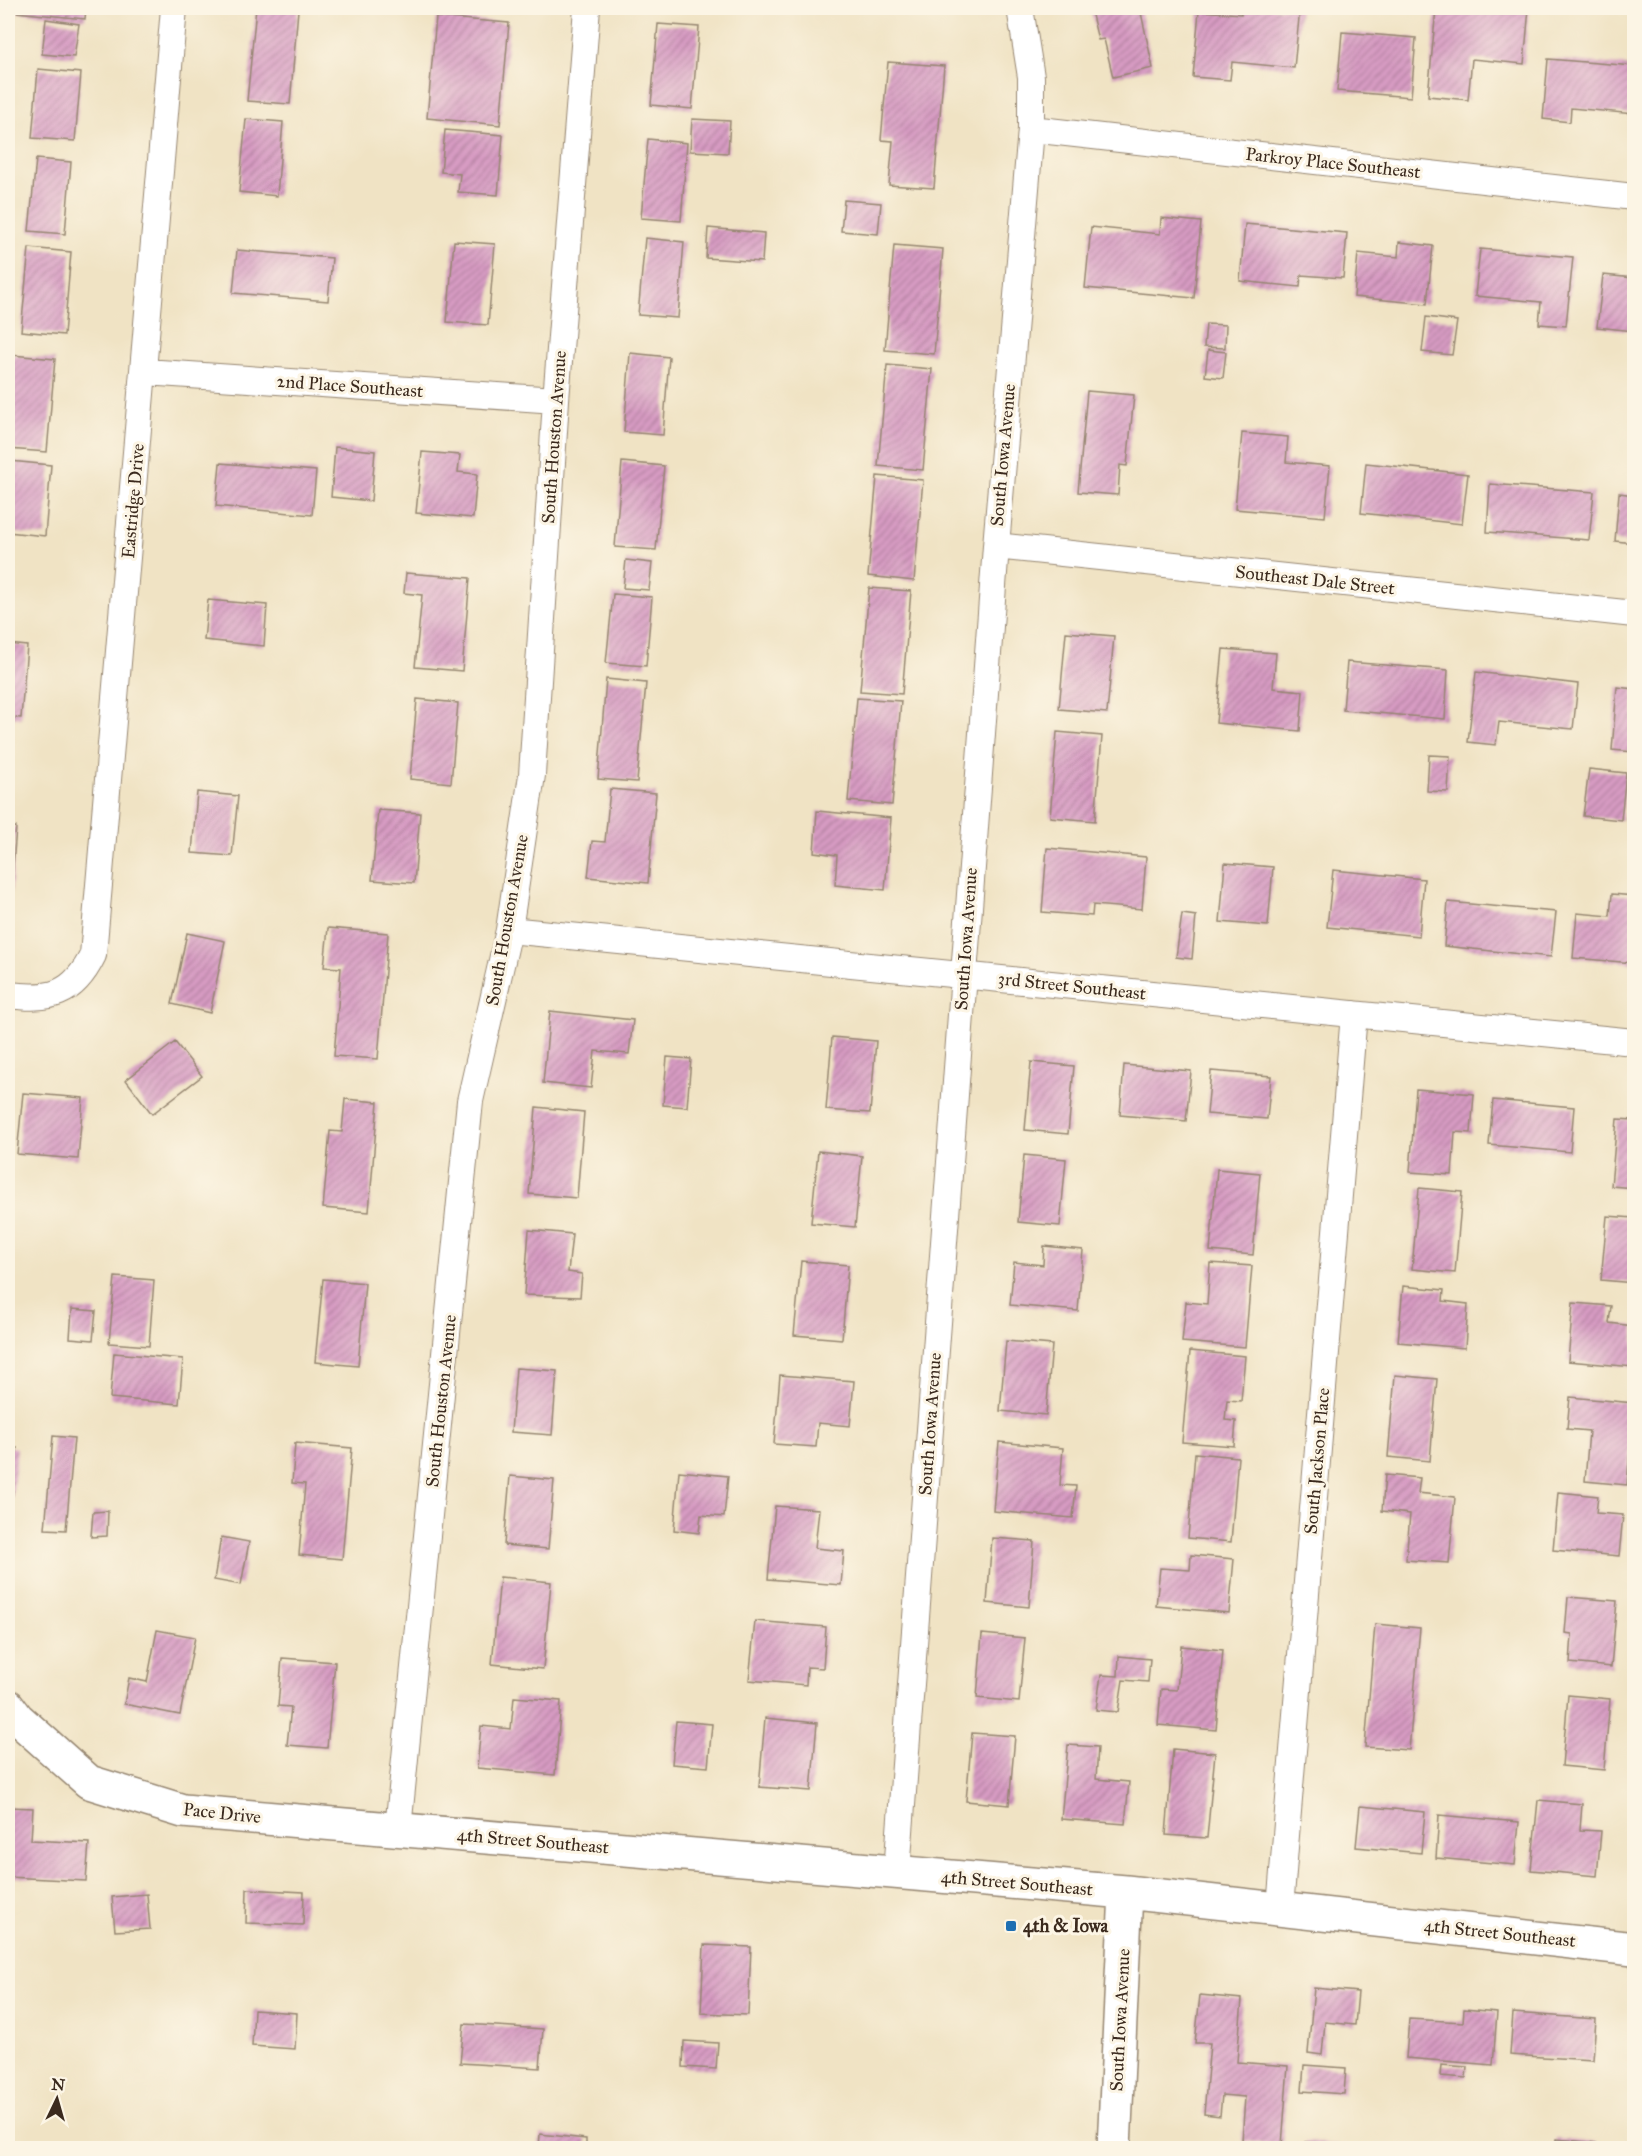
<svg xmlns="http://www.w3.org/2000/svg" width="1642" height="2156" viewBox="0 0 1642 2156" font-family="'IM FELL Great Primer',serif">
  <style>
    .building { fill: url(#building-hatch) }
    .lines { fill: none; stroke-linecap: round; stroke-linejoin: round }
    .minor-casing { stroke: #968671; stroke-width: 28 }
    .tertiary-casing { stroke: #968671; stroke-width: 36 }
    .minor { stroke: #fff; stroke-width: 26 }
    .tertiary { stroke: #fff; stroke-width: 33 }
    .poi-dot { fill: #1f6fb2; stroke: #fcf5e5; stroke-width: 2 }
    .labels { text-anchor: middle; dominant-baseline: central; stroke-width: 6; stroke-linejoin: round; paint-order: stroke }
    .street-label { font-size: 18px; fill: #3b2a1e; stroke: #fcf5e5 }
    .poi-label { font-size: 18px; font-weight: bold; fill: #3b2a1e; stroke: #fcf5e5; text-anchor: start }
  </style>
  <defs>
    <pattern id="building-hatch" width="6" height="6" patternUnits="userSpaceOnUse" patternTransform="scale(1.5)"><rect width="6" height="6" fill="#d79bc3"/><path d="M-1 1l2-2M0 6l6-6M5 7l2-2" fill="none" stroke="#b07f9e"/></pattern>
  </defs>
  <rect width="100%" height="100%" fill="#fcf5e5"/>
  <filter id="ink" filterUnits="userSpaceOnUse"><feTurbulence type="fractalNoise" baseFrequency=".0167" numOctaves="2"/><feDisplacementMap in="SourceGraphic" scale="12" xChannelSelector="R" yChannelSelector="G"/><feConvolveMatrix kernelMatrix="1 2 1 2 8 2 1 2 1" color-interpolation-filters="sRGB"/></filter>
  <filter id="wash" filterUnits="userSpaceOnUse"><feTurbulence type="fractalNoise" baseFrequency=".008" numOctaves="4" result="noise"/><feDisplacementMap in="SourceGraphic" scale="24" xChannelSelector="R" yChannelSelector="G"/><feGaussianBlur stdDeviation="1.35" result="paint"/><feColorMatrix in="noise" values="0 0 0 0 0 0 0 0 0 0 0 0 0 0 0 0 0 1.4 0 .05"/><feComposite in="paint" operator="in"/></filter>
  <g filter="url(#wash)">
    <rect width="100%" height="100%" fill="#f0e3c4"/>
    <g id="blocks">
      <!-- building -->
      <path class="building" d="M16,8H86L85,19L16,12Z
        M256,8L298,10L290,104L247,101Z
        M492,8H509V11L492,9Z
        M1097,8H1140L1153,68L1113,77L1104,39L1098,40L1091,11Z
        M1241,8H1300L1294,68L1232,62L1230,80L1193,77L1199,11L1241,14Z
        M1436,8H1529L1524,64L1472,59L1468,100L1428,96Z
        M436,17L509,23L500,125L427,118Z
        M46,19L79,24L74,57L42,54Z
        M658,24L699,27L692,109L651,105Z
        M1342,32L1416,38L1411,97L1337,91Z
        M1548,59L1634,66V114L1571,108L1570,122L1543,119Z
        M888,62L944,66L934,188L889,185L893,141L881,140Z
        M38,69L81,73L75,141L32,138Z
        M246,119L283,122L277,196L239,192Z
        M692,119L730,121L728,153L690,151Z
        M445,130L503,135L498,195L458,192L460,174L441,172Z
        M648,139L687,143L681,221L641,218Z
        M36,159L71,162L65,234L29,231Z
        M844,200L881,203L878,234L841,231Z
        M1161,218L1201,222L1194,298L1085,288L1091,227L1160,234Z
        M1245,224L1347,233L1343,278L1301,275L1300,287L1240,281Z
        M708,228L764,233L762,262L706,258Z
        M645,238L684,242L678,318L638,315Z
        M454,241L495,244L488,325L447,322Z
        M1399,242L1433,246L1427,304L1354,297L1358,253L1398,257Z
        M894,245L943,249L934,354L885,350Z
        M29,248L71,252L64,335L21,331Z
        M1480,249L1573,257L1566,326L1539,324L1541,302L1475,296Z
        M237,250L332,258L328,301L233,293Z
        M1603,275L1634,278V331L1597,327Z
        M1426,317L1457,321L1452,355L1422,352Z
        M1206,324L1226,325L1225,348L1204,347Z
        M1208,350L1226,352L1223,378L1205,376Z
        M630,353L669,357L663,435L624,432Z
        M12,355L55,359L47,452L8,449Z
        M887,365L932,369L923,470L878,466Z
        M1087,391L1134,395L1127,466L1120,465L1118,495L1078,492Z
        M1242,433L1288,437L1286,462L1330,466L1325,517L1235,509Z
        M335,447L375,451L371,501L331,497Z
        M422,452L460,455L458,472L477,474L473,518L416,513Z
        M10,461L51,465L45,536L8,532Z
        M622,462L664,466L656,550L615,547Z
        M220,463L316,471L312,515L216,506Z
        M1366,463L1468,474L1462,524L1361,513Z
        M877,476L923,480L914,581L868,576Z
        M1490,484L1594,492L1589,540L1487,532Z
        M1619,493L1634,495V543L1615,541Z
        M626,560L652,563L649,590L623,588Z
        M406,573L470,578L462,671L415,667L422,595L404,593Z
        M869,588L911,591L902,694L860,691Z
        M613,594L652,597L646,666L606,663Z
        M208,600L267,605L264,646L204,640Z
        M1066,632L1114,636L1107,713L1059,709Z
        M8,644L27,646L21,718L8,717Z
        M1223,649L1276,653L1273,688L1303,691L1300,731L1216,723Z
        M1347,662L1448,670L1445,719L1343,710Z
        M1476,672L1578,684L1573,729L1499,722L1496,745L1468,742Z
        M606,679L646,683L637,782L598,779Z
        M1617,687L1634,689V752L1612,750Z
        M857,698L901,701L892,805L848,801Z
        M417,699L458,703L451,783L410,779Z
        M1057,732L1102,736L1095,821L1050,817Z
        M1429,755L1450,756L1448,792L1427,791Z
        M1589,769L1626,773L1621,820L1583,816Z
        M610,789L656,793L648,883L588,877L592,841L605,842Z
        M197,792L238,796L232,856L192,853Z
        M378,810L420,813L414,883L372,880Z
        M817,811L891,818L885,890L835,885L837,855L814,852Z
        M8,827H16L11,893L8,892Z
        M1047,848L1146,857L1142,909L1093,905L1092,916L1042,912Z
        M1225,863L1273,867L1268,926L1220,922Z
        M1333,870L1424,879L1419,936L1327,927Z
        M1612,894L1634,896V963L1573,958L1577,913L1610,916Z
        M1448,902L1556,912L1551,957L1444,946Z
        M1182,914L1196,916L1192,959L1176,957Z
        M328,928L388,933L378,1059L334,1056L341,968L324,967Z
        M187,933L225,941L210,1013L172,1004Z
        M550,1011L633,1020L629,1054L595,1051L591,1088L543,1083Z
        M832,1037L876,1041L870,1113L826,1110Z
        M175,1042L202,1076L152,1114L126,1080Z
        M667,1057L691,1059L687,1107L663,1105Z
        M1031,1062L1074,1066L1068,1134L1025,1130Z
        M1124,1065L1191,1071L1186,1121L1120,1115Z
        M1211,1071L1271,1076L1267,1119L1207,1114Z
        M1416,1089L1474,1094L1471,1133L1455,1132L1452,1175L1410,1172Z
        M23,1093L83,1098L78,1159L17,1154Z
        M345,1099L378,1102L369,1212L323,1208L330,1131L342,1132Z
        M1493,1100L1574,1107L1570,1152L1489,1145Z
        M536,1107L584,1112L577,1198L529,1194Z
        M1617,1119L1634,1120V1188L1611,1186Z
        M818,1151L862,1156L855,1227L811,1223Z
        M1024,1155L1066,1159L1060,1226L1018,1222Z
        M1217,1169L1260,1173L1253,1255L1210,1251Z
        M1419,1188L1462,1192L1455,1273L1412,1269Z
        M1607,1216L1634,1218V1283L1601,1280Z
        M529,1230L572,1234L568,1272L582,1274L580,1297L524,1295Z
        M1044,1246L1083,1250L1078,1311L1010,1305L1014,1262L1043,1265Z
        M801,1261L848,1265L842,1339L794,1335Z
        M1210,1263L1252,1266L1245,1347L1182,1342L1186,1302L1207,1304Z
        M115,1277L154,1280L149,1346L109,1343Z
        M323,1279L365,1283L358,1366L315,1362Z
        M1403,1286L1444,1290L1443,1301L1468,1304L1465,1348L1398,1342Z
        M1573,1303L1611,1306L1609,1323L1634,1326V1367L1568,1361Z
        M72,1309L96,1311L93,1340L70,1338Z
        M1006,1341L1052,1345L1046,1415L1000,1411Z
        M1190,1351L1245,1356L1241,1401L1227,1400L1225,1420L1236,1421L1234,1446L1182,1442Z
        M114,1353L183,1359L179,1404L110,1398Z
        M516,1368L557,1371L552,1435L511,1432Z
        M780,1375L854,1381L850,1426L818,1423L816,1447L774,1444Z
        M1395,1375L1437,1379L1430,1461L1388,1457Z
        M1570,1397L1634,1403L1627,1485L1585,1481L1589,1431L1567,1429Z
        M53,1436L74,1438L66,1530L45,1529Z
        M999,1442L1063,1448L1060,1485L1076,1486L1073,1518L993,1511Z
        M295,1443L352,1448L342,1559L299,1555L305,1484L292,1483Z
        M8,1447L17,1448L12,1500H8Z
        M1195,1453L1238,1457L1231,1542L1188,1538Z
        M679,1471L728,1476L724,1517L701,1515L699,1533L674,1530Z
        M1385,1475L1420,1478L1418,1493L1455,1497L1449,1563L1406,1560L1410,1514L1382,1511Z
        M510,1476L554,1480L548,1549L504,1545Z
        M1558,1492L1598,1496L1596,1513L1623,1515L1619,1556L1553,1550Z
        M775,1506L819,1509L815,1548L844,1551L841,1585L768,1579Z
        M108,1511L107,1536L91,1537L93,1512Z
        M221,1537L249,1542L241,1585L214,1580Z
        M992,1538L1034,1541L1029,1607L987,1603Z
        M1191,1555L1234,1559L1229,1613L1156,1606L1160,1568L1190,1570Z
        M500,1577L551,1582L543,1669L492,1664Z
        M1568,1597L1617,1601L1611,1667L1570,1663L1572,1634L1565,1633Z
        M755,1621L826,1627L823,1668L807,1667L806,1685L749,1680Z
        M1375,1624L1420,1628L1409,1750L1365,1747Z
        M157,1630L195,1637L180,1715L124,1704L129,1678L147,1682Z
        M982,1634L1025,1638L1019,1702L977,1698Z
        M1181,1646L1223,1650L1216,1730L1158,1725L1161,1689L1177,1690Z
        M1119,1656L1150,1659L1148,1682L1123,1680L1118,1712L1096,1710L1101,1675L1118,1676Z
        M282,1658L335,1662L327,1748L287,1745L291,1707L278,1706Z
        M1568,1695L1610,1699L1604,1770L1562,1766Z
        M514,1697L561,1701L555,1775L477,1768L481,1726L511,1729Z
        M765,1718L817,1723L811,1791L759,1787Z
        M676,1721L712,1724L708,1767L672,1764Z
        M972,1733L1015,1736L1009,1805L966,1801Z
        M1068,1745L1098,1747L1096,1779L1129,1782L1125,1824L1061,1819Z
        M1173,1749L1215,1753L1207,1838L1166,1835Z
        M1538,1800L1582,1804L1580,1830L1601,1831L1597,1876L1531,1870Z
        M1360,1806L1425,1812L1421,1853L1356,1847Z
        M8,1807L33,1808L31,1840L89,1843L86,1881L8,1877Z
        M1439,1815L1519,1822L1515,1865L1436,1858Z
        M247,1889L304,1892L303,1925L246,1923Z
        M147,1894L150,1929L115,1931L112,1897Z
        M704,1945L751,1947L748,2015L701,2013Z
        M1314,1988L1358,1992L1355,2025L1325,2022L1322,2055L1308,2053Z
        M1200,1995L1242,1999L1237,2062L1288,2066L1282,2145L1242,2141L1245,2097L1222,2095L1220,2116L1204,2114L1210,2043H1195Z
        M1464,2009L1497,2012L1493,2065L1406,2058L1409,2019L1463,2022Z
        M254,2010L297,2013L295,2049L252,2046Z
        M1513,2013L1596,2019L1593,2060L1510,2055Z
        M464,2024L543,2029L540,2068L460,2063Z
        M684,2041L718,2043L716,2069L683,2067Z
        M1304,2065L1346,2068L1344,2094L1302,2091Z
        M1441,2065L1467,2067L1466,2078L1440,2076Z
        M540,2134L586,2139V2148H539Z
        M1556,2139L1596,2143V2148H1555Z
        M1305,2142L1341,2145V2148H1305Z"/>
    </g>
  </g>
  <g filter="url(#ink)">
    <use href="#blocks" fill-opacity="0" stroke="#968671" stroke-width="1.5"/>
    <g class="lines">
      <!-- minor casing -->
      <g class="minor-casing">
        <path id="minor" d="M1031,129L1634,197
          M145,372L556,400
          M996,546L1634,614
          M509,930L1634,1042
          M8,995C50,1000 73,996 93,955L174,8
          M398,1829L470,1101L509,930L532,775L556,400L587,8
          M897,1872L996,546L1031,129V77L1020,8
          M1280,1908L1354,1014"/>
      </g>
      <!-- tertiary casing -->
      <g class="tertiary-casing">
        <path id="tertiary" d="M8,1706L17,1718L89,1782L183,1811L1126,1892L1634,1949
          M1114,2148L1126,1892"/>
      </g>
      <!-- minor -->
      <use href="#minor" class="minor"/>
      <!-- tertiary -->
      <use href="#tertiary" class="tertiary"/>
    </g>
  </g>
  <!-- markers -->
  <rect class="poi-dot" x="1005" y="1920" width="12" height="12" rx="3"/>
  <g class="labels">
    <!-- street labels -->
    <g class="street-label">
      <text transform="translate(1333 163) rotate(6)">Parkroy Place Southeast</text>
      <text transform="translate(350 386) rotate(4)">2nd Place Southeast</text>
      <text transform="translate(554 437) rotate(-86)">South Houston Avenue</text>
      <text transform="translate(1003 455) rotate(-85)">South Iowa Avenue</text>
      <text transform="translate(133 501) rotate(-85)">Eastridge Drive</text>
      <text transform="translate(1315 580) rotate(6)">Southeast Dale Street</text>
      <text transform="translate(507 920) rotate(-80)">South Houston Avenue</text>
      <text transform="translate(966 939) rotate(-86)">South Iowa Avenue</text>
      <text transform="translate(1072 986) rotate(6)">3rd Street Southeast</text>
      <text transform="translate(441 1401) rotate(-84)">South Houston Avenue</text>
      <text transform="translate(930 1424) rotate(-86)">South Iowa Avenue</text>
      <text transform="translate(1317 1461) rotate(-85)">South Jackson Place</text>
      <text transform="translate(222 1813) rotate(6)">Pace Drive</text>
      <text transform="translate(533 1841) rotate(5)">4th Street Southeast</text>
      <text transform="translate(1017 1883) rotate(5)">4th Street Southeast</text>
      <text transform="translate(1500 1933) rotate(6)">4th Street Southeast</text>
      <text transform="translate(1120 2020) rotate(-87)">South Iowa Avenue</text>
    </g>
    <!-- poi labels -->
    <g class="poi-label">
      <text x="1023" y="1926">4th &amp; Iowa</text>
    </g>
  </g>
  <!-- margin -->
  <rect width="1642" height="2156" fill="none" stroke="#fcf5e5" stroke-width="30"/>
  <!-- north arrow -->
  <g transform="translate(57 2099) rotate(5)" stroke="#fcf5e5" stroke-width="4.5" paint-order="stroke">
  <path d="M0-4.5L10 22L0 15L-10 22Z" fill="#3b2a1e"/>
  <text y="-9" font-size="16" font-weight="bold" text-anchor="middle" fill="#3b2a1e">N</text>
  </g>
</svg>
